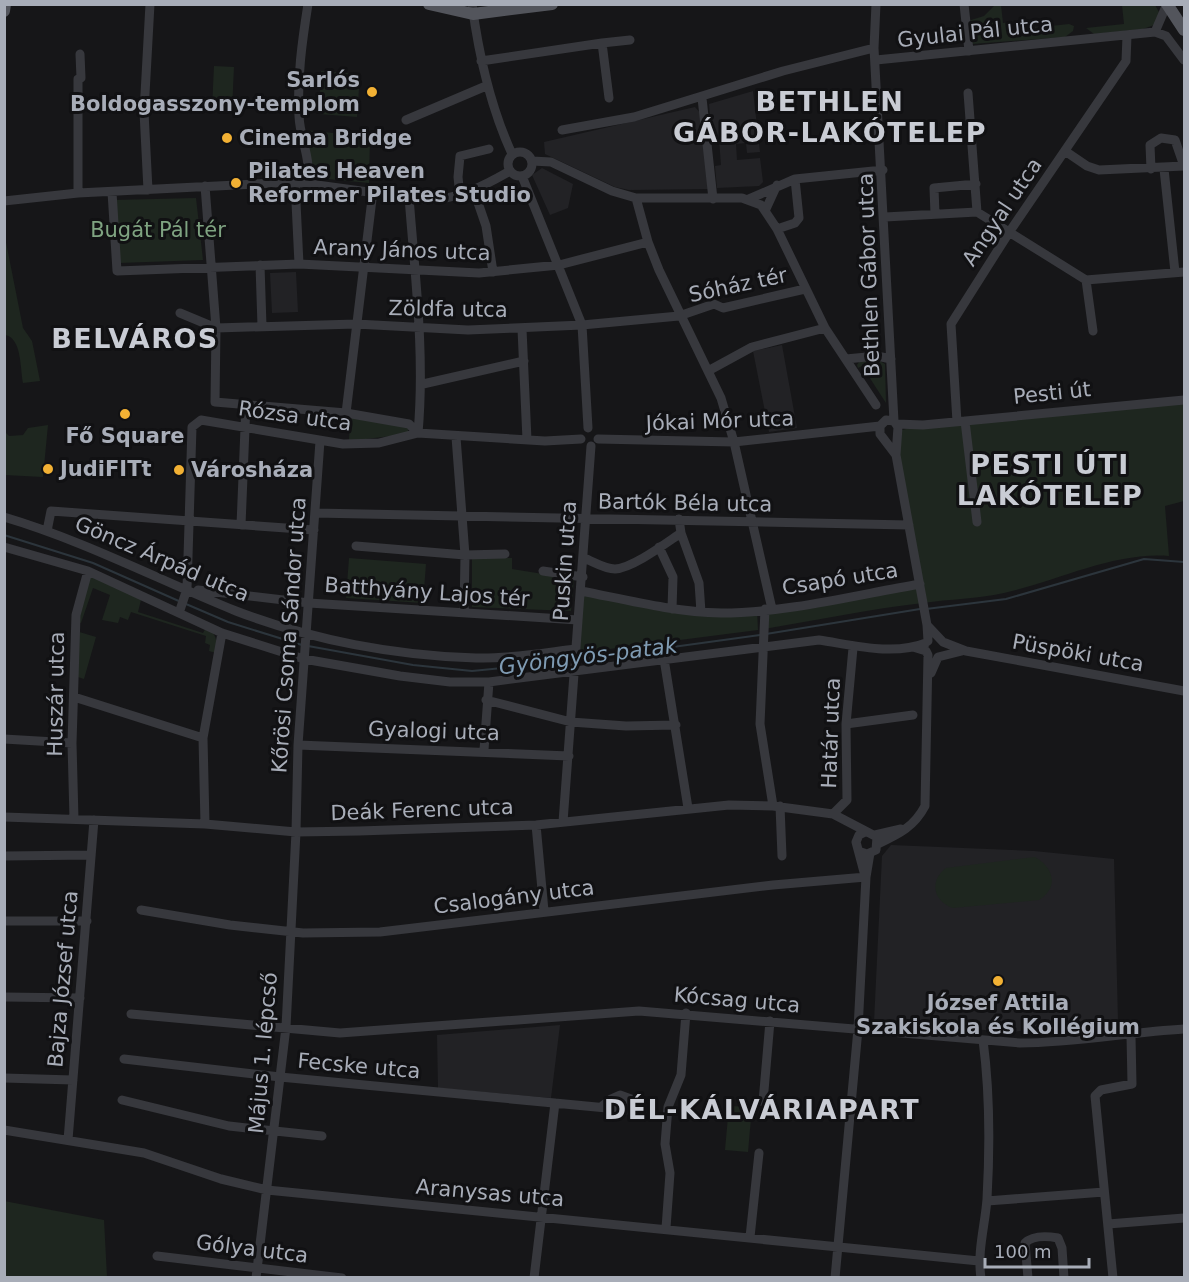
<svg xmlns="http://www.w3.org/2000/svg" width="1189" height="1282" viewBox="0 0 1189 1282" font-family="'DejaVu Sans',sans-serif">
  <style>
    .built { fill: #222225 }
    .green { fill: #1e261f }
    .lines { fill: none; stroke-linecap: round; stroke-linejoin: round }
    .stream { stroke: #2c353c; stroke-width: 2 }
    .minor { stroke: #37383d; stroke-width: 9 }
    .major { stroke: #53555c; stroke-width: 12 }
    .poi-dot { fill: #f2b134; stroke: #111113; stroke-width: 2 }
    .labels { text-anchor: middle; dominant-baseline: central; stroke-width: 6; stroke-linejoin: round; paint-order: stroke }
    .street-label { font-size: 21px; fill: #a8adb8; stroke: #111113 }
    .poi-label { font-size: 21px; font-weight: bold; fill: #a8adb8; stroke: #111113; text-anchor: start }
    .park-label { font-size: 21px; fill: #7fa381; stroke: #111113 }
    .water-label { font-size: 22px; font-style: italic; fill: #7f9bb3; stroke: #111113 }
    .district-label { font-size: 27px; font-weight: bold; letter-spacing: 1.5px; fill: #c9ccd4; stroke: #111113 }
  </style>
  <rect width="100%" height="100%" fill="#161618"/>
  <!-- built -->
  <path class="built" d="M753,91L760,152L747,153L746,143L736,144L737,160L760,158L763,182L759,186L717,188L715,166L721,165L719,139H712L709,104Z
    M695,107L701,114L708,189L629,190L615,187L545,154L544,142Z
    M542,168L573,184L568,208L550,215L532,175Z
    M296,272L298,312L272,313L270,273Z
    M782,345L797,428L769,432L753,351Z
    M891,845L1034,851L1114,859L1118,1021L1012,1032L874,1022L882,856Z
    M560,1025L551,1098L438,1088L437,1035Z"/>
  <!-- green -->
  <path class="green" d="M995,5H1001L1003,23L1021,21L1023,29L1069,24L1074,26L1073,31L1065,37L972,44L968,24L971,20L984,16Z
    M1122,5H1155L1159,12L1157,24L1143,29L1094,34L1086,28L1124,24Z
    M214,66L234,67L232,110L212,109Z
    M321,71L360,74L357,117L319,114Z
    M305,130L370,137L369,183L317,178L312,174Z
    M196,198L203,260L119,263L114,200Z
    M4,232L23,328L32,341L40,381L23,383C20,368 22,338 5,335Z
    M878,360L885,364L886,403L862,366L858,368L857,365L859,362Z
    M1184,400V501L1165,506L1169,556C1112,552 1059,581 1004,593C977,599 950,599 923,603C870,609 817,620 764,629L769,609L920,584L898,464V431L918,426Z
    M350,416L408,428V434L349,441Z
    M48,425L43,477L5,475V432L9,436L23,435L28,428Z
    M349,558L426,564L423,603L346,598Z
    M472,558H512V569L574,579L571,611L472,607Z
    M88,571L142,596L138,612L203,633L206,628C217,634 217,640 216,653L209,651L210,645L205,643L206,636L131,612L128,620L120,617L118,623L102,620L110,595L93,588L81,623L76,621Z
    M584,594L644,606L757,610L758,630L578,653Z
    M76,631L96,637L84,679L75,676Z
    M1035,857C1054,868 1059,887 1039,900L953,908C933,901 929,881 946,868Z
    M729,1106L752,1107L748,1152L725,1150Z
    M4,1201L104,1220L107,1277H5Z"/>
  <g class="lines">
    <!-- stream -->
    <path class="stream" d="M4,535L93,563L181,602
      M186,604L228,622L302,645
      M926,609L1006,599L1144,559L1184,562
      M766,634L920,609
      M308,646L413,665L472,671L573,661
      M578,660L760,635"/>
    <!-- minor -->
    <path class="minor" d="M472,4C479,57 490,106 512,154
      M876,4L874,48L894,421
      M964,4L969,51
      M1155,32L1167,4
      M602,43L630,40
      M876,60L1155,32L1166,36L1184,60
      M481,61L602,43L609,98
      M968,93L977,212
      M702,98L713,199
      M406,120L486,86
      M562,130L634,117L783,71L874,48
      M1065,151L1087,166L1099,170L1184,166
      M508 164a12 12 0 1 1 24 0a12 12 0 1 1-24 0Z
      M532,161L551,162L612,191L636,198H742L761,205L777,229L825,328L876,405
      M1151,169L1150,145L1161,138L1175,140L1184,166
      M1164,169L1175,272
      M522,176L582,325L588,428
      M295,182L299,264
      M306,185C313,160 300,141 299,116C297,78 302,42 308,4
      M205,186L216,328L215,402L346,413L409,424L418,433
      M148,190L144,112L150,4
      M474,191L486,226L493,272
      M112,192L117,271L299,264L479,273L559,265L648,242
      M78,193V79L81,78L80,54
      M460,196L458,177L460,156L489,149
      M409,197C415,276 425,354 418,433
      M636,198L648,242L659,270L721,398L734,442L772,609
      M749,199L795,179L883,170
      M4,201L78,193L295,182L427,200C459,199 482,187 510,171
      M766,209L777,185
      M935,214L934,188L976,184
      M885,217L977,212L1086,280L1184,272
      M777,229L795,223L799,218L795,179
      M260,265L262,326
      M1086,280L1093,331
      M180,313L216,328L356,324L468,330L582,325L679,316L714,304L723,308L805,289
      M522,329L527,440
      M846,359L877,356L891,359
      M708,371L752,347L825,328
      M423,384L524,361
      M346,413L373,191
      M965,421L977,522
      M957,422L951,324L1010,231L1126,61L1127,36
      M897,424L923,425L1184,400
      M456,437L465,555L464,612
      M598,439L734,442L880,426
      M896,455L880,434V426L886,420L894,421L898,427L896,455L927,625L928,641
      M315,513L909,525
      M4,517C85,541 159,580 236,611C311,640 397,656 476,658C509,659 543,653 576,649
      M241,525L246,404
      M47,531L51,511L314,530
      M681,533L699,583L701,612
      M356,546L465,555L505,554
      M4,547L88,571L222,633L304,659L400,676L450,682H489L819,640C853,645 893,656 926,643
      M659,547L673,577L672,609
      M584,558C594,562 605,569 615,569C633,568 666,543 681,533L679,519
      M543,571L583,577
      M198,590L309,603L578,620
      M581,591C627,600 674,612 721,613C786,613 856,595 920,584
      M765,609L760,724L773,806
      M179,613L187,589L192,427L201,420L343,444L379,443L418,433L545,441L581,439
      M927,625L943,642L966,651L1184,691
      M664,659L688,808
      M931,673L938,657L962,651
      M74,697L203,738
      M486,700L571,722L626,726L676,725
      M846,724L913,715
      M4,739L72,743
      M298,745L569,756
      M484,750L489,682
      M780,806L782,856
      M833,814L847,800L846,724L853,648
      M4,817L205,824L296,832L359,831L536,825L729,805L773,806L833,814L877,837L876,850L867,854L861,852
      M74,819L72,743L76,615L88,571
      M563,822L591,446
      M205,824L203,738L222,633
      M536,825L544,911
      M875,835L901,829
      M878,844C899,834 914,827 925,806L928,655L926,651L913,647
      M4,856L91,855
      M864,872L856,842L859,835L865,832
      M141,910L230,925L303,933L380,932L773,885L866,877
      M4,921H87
      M4,997L80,998
      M131,1014L340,1033L639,1011L1020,1043C1076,1043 1129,1032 1184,1029
      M124,1059L280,1077L628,1110L631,1099L620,1095L611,1099L601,1107
      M4,1078L73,1080
      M122,1100L229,1126L322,1136
      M763,1102L770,1021
      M4,1130L144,1153L221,1179L267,1190L979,1261
      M68,1140L94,820
      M987,1201L1104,1192
      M1108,1224L1184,1218
      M666,1228L670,1173L665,1144L668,1107L681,1075L686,1013
      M750,1237L759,1153
      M157,1256L342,1278
      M256,1278L286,1027L296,832L298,745L320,441
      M534,1278L555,1103
      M835,1278L858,1029L866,877L870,853
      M981,1278C977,1251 985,1226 987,1199C990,1146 990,1093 983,1040
      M1028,1278L1025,1243C1033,1235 1047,1236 1058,1238L1062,1248L1064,1278
      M1113,1278L1095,1096L1101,1090L1132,1084L1131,1036"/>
    <!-- major -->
    <path class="major" d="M429,4L473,14L552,4
      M1167,4L1184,30
      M4,11L5,4"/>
  </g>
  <!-- markers -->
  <g class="poi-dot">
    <circle cx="372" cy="92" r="6"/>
    <circle cx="227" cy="138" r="6"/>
    <circle cx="236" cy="183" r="6"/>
    <circle cx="125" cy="414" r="6"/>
    <circle cx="48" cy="469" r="6"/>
    <circle cx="179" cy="470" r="6"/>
    <circle cx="998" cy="981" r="6"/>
  </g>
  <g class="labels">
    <!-- street labels -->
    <g class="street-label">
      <text transform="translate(975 32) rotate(-6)">Gyulai Pál utca</text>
      <text transform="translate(1002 212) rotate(-56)">Angyal utca</text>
      <text transform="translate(402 250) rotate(2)">Arany János utca</text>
      <text transform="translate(869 275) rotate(-92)">Bethlen Gábor utca</text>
      <text transform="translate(738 285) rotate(-12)">Sóház tér</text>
      <text transform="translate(448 309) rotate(1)">Zöldfa utca</text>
      <text transform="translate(1052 393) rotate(-6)">Pesti út</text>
      <text transform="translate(295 416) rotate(8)">Rózsa utca</text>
      <text transform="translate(720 421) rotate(-2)">Jókai Mór utca</text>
      <text transform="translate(685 503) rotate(1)">Bartók Béla utca</text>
      <text transform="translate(162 559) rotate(23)">Göncz Árpád utca</text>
      <text transform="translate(565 561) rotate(-86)">Puskin utca</text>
      <text transform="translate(840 579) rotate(-9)">Csapó utca</text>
      <text transform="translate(427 592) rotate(4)">Batthyány Lajos tér</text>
      <text transform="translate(289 635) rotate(-86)">Kőrösi Csoma Sándor utca</text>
      <text transform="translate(1078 653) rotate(10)">Püspöki utca</text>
      <text transform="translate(56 694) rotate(-89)">Huszár utca</text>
      <text transform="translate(434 731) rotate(2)">Gyalogi utca</text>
      <text transform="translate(831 733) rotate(-88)">Határ utca</text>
      <text transform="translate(422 810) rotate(-2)">Deák Ferenc utca</text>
      <text transform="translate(514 897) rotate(-7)">Csalogány utca</text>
      <text transform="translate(63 979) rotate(-85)">Bajza József utca</text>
      <text transform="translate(737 1000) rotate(5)">Kócsag utca</text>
      <text transform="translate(263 1053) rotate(-85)">Május 1. lépcső</text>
      <text transform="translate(359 1066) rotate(5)">Fecske utca</text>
      <text transform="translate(490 1193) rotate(5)">Aranysas utca</text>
      <text transform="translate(252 1249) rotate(7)">Gólya utca</text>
    </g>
    <!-- poi labels -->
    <g class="poi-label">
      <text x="360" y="80" text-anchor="end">Sarlós<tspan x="360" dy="24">Boldogasszony-templom</tspan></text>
      <text x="239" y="138">Cinema Bridge</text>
      <text x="248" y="171">Pilates Heaven<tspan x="248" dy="24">Reformer Pilates Studio</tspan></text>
      <text x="125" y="436" text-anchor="middle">Fő Square</text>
      <text x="60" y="469">JudiFITt</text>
      <text x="191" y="470">Városháza</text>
      <text x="998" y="1003" text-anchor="middle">József Attila<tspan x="998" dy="24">Szakiskola és Kollégium</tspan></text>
    </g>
    <!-- park labels -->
    <g class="park-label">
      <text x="158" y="230">Bugát Pál tér</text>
    </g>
    <!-- water labels -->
    <g class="water-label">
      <text transform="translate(588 656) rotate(-7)">Gyöngyös-patak</text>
    </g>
    <!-- district labels -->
    <g class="district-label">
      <text x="830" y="101">BETHLEN<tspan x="830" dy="31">GÁBOR-LAKÓTELEP</tspan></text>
      <text x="135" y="338">BELVÁROS</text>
      <text x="1050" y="464">PESTI ÚTI<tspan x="1050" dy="31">LAKÓTELEP</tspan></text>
      <text x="762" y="1109">DÉL-KÁLVÁRIAPART</text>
    </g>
  </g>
  <!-- border -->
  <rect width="1189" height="1282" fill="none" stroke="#a8adb8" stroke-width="12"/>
  <!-- scale -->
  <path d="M985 1258v9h104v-9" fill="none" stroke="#a8adb8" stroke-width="3"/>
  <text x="994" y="1258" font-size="18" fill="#a8adb8" stroke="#111113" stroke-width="4.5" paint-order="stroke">100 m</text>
</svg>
